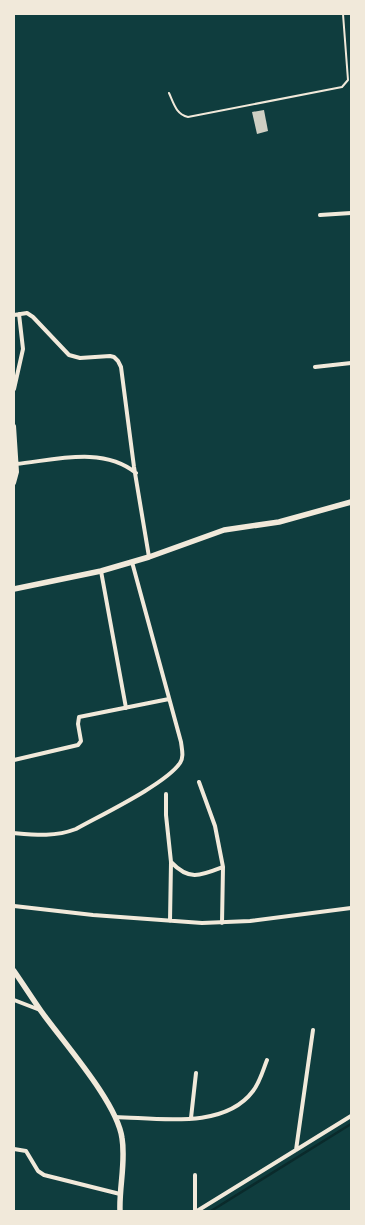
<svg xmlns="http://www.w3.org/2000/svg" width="365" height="1225" viewBox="0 0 365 1225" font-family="Arial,sans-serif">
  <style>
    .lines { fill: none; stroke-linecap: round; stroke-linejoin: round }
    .stream { stroke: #0a2a2b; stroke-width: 2.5 }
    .building { fill: #cfcfc3 }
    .service { stroke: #f1e9da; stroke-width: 2 }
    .minor { stroke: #f1e9da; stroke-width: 4 }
    .tertiary { stroke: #f1e9da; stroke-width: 5.5 }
  </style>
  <rect width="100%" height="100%" fill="#0f3d3e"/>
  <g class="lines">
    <!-- stream -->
    <path class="stream" d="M211,1211L351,1124"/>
  </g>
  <!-- building -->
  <path class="building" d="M264,110L268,131L257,134L252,112Z"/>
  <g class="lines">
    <!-- service -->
    <path class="service" d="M169,93C174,104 176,114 188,117L342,87L348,80L343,14"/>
    <!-- minor -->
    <path class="minor" d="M320,215L351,213
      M14,315L27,313L33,317L69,355L80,358L110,356L114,357L118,361L121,367L134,467L149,557
      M315,367L351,363
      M14,389L23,349L19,314
      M14,426L17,472L14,483
      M16,464C55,460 103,446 136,473
      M101,571L126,708
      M14,760L78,745L81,741L78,724L79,717L169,699
      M199,782L215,826L223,867L222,923
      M166,794V815L171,862L170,921
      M14,833C36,835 55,837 76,829C101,815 166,784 180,763C184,757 182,750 181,742L132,562
      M171,862C189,881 200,876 223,867
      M14,906L93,915L202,923L250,921L351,908
      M14,1000L40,1010
      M115,1117C158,1118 224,1130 253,1091C260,1082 263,1070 267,1060
      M191,1118L196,1073
      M14,1149L26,1151L38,1171L44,1175L120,1194
      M296,1150L313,1030
      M195,1211V1175
      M197,1211L351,1116"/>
    <!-- tertiary -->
    <path class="tertiary" d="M14,589L101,571L149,557L224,530L279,522L351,502
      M14,971C23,984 32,998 41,1011C63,1042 117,1102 122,1138C126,1162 119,1187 120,1211"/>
  </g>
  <!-- border -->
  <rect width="365" height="1225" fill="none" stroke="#f1e9da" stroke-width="30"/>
</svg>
